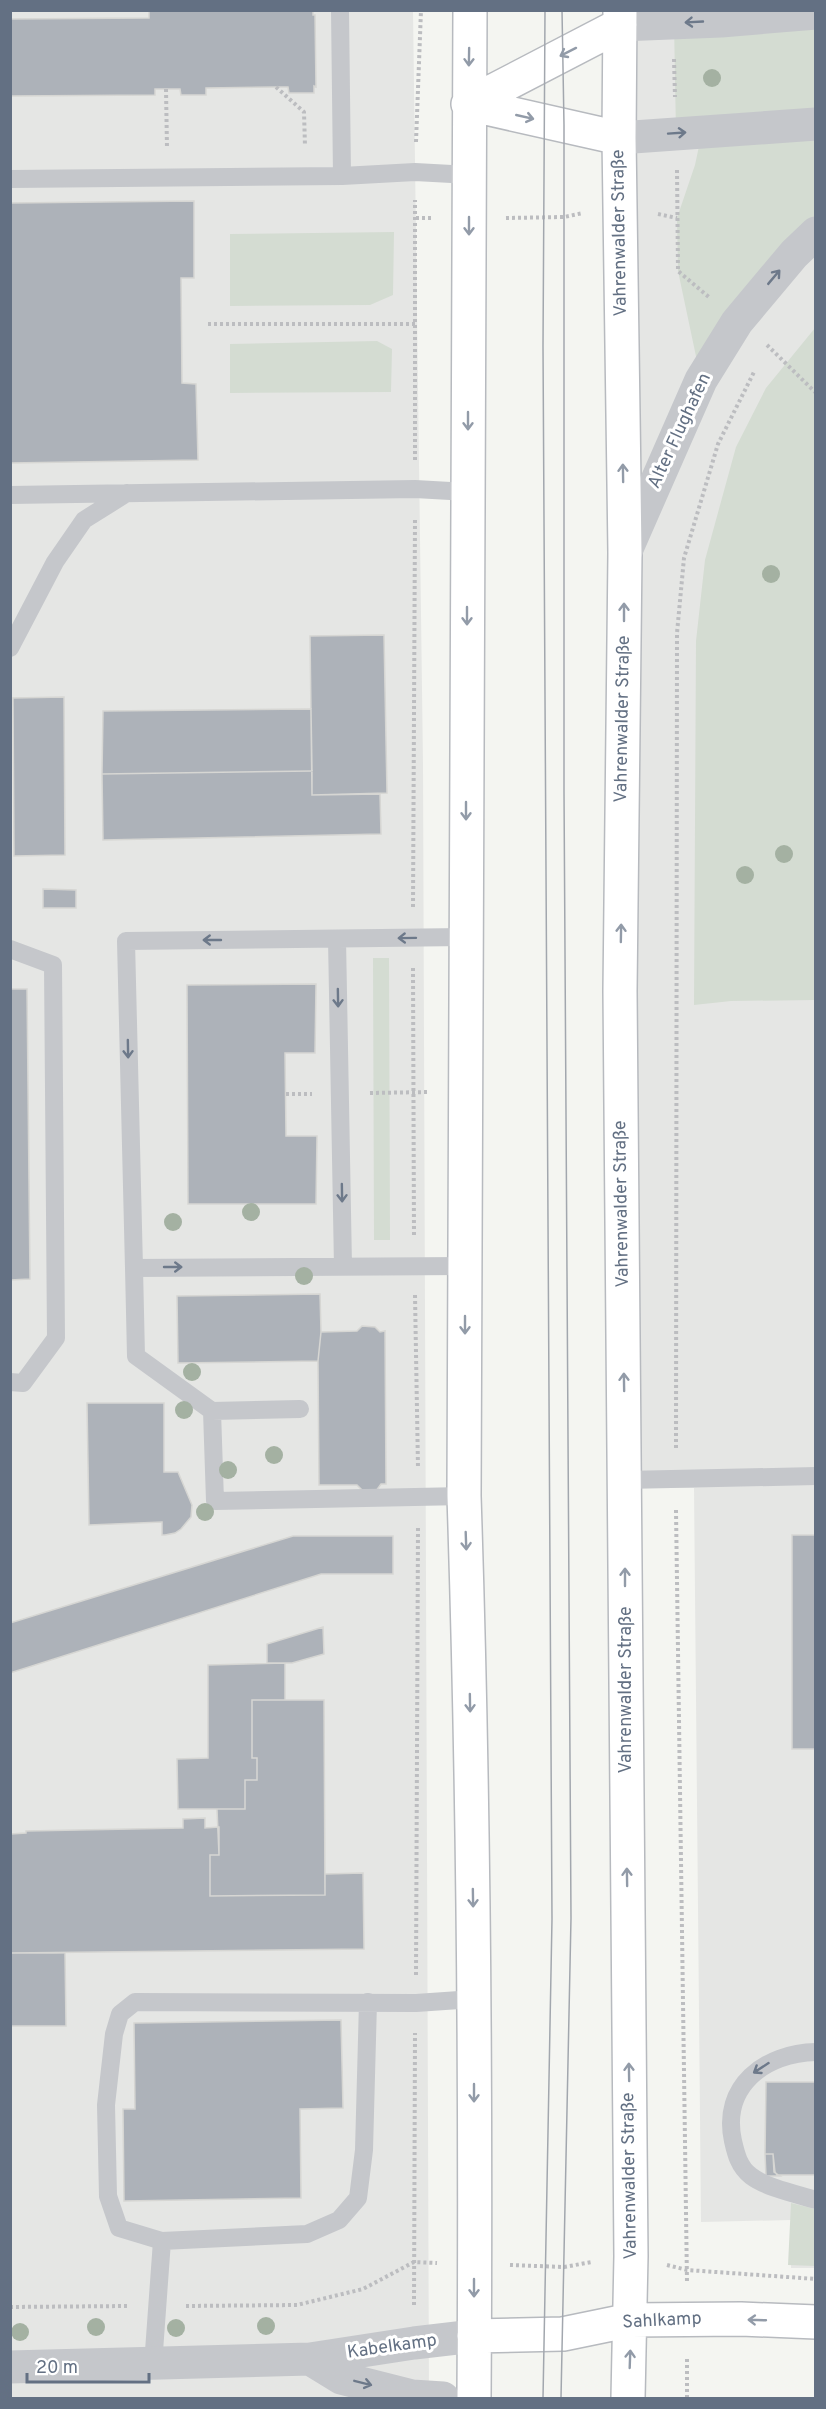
<svg xmlns="http://www.w3.org/2000/svg" width="826" height="2409" viewBox="0 0 826 2409" font-family="Overpass,sans-serif">
  <style>
    .built { fill: #e5e6e4 }
    .green { fill: #d4dcd2 }
    .building { fill: #adb2b9; stroke: #d6d6d3; stroke-width: 1.5 }
    .lines { fill: none; stroke-linecap: round; stroke-linejoin: round }
    .secondary-casing { stroke: #b7babf; stroke-width: 36 }
    .path { stroke: #bcbdc0; stroke-width: 4; stroke-dasharray: 3 3; stroke-linecap: butt }
    .lane { stroke: #c5c7cb; stroke-width: 18 }
    .street { stroke: #c5c7cb; stroke-width: 33 }
    .secondary { stroke: #fff; stroke-width: 33 }
    .tram { stroke: #a2a7ae; stroke-width: 1.5 }
    .tree { fill: #a4b1a2 }
    .oneway { stroke: #6d798a }
    .oneway2 { stroke: #929ba8 }
    .labels { text-anchor: middle; dominant-baseline: central; stroke-width: 6; stroke-linejoin: round; paint-order: stroke }
    .street-label { font-size: 18px; fill: #637083; stroke: #fff }
  </style>
  <rect width="100%" height="100%" fill="#f4f5f1"/>
  <!-- built -->
  <path class="built" d="M11,11H413L423,764L429,2398H11Z
    M815,11V2268H791V2220L701,2222L694,1488H624L620,25Z"/>
  <!-- green -->
  <path class="green" d="M815,11V233L701,380L678,271L677,218L695,165L702,132L676,133L674,23Z
    M394,232L393,295L370,305L230,306V234Z
    M815,328V1000L731,1001L694,1005L696,641L705,560L736,447L766,388Z
    M377,341L392,349L391,392L230,393V344Z
    M373,958H389L390,1240H374Z
    M791,2203L815,2209L816,2266L788,2265Z"/>
  <!-- building -->
  <path class="building" d="M149,10H313V15H315L316,87L314,86V93H289L288,87H276L206,88V95H181L180,89H155V95L10,96V19L149,18Z
    M194,201V278H181L182,383L196,384L198,460L10,463V203Z
    M384,635L387,793L312,795L310,636Z
    M64,697L65,855L14,856L13,698Z
    M311,709L312,771L102,774L103,711Z
    M312,771V795L380,794L381,834L103,840L102,774Z
    M43,889L76,890V908H43Z
    M316,984L315,1053H285L286,1136H317L316,1204H188L187,985Z
    M10,989H27L30,1279L10,1280Z
    M320,1294L321,1332L318,1361L178,1363L177,1296Z
    M362,1326L375,1327L380,1332L385,1331L386,1484H381L376,1491L362,1490L357,1485H319L318,1361L321,1332L357,1331Z
    M87,1403H164V1472H178L192,1505L191,1517L181,1529L175,1533L165,1535H162V1522L89,1525Z
    M792,1535H816V1749H792Z
    M293,1536H393V1574H321L10,1673V1623Z
    M323,1627L324,1654L292,1663H267V1644Z
    M285,1663V1700H252V1758H257V1780H245V1809H178L177,1759L208,1758V1665Z
    M252,1700H324L325,1895L210,1896V1855H219L217,1809H245V1780H257V1758H252Z
    M205,1818V1828L219,1827V1855H210V1896L325,1895V1874L363,1873L364,1949L10,1953V1834L26,1833V1831L183,1828V1819Z
    M10,1953H65L66,2026H10Z
    M341,2020L343,2108L300,2109L301,2198L124,2201L123,2109H135L134,2023Z
    M766,2082H816V2175H777L775,2172L773,2154H765Z
    M765,2154H773L774,2172L780,2176H766Z"/>
  <g class="lines">
    <!-- secondary casing -->
    <g class="secondary-casing">
      <path id="secondary" d="M470,10L464,1496C474,1797 476,2098 474,2398
        M620,10L619,138L625,553L620,991L631,2256L628,2398
        M468,104L620,25
        M468,104L619,138
        M474,2336L563,2334L631,2320L741,2319L816,2322"/>
    </g>
    <!-- path -->
    <path class="path" d="M674,59L675,97
      M276,87L304,112L305,146
      M166,89L167,148
      M416,142L421,10
      M677,170L678,271L710,298
      M658,214L677,218
      M416,218H433
      M506,218L564,217L583,213
      M208,324H415
      M767,345L816,393
      M415,460V200
      M413,907L415,518
      M413,968L414,1237
      M370,1093L429,1092
      M286,1094H312
      M415,1295L418,1468
      M676,1448L677,633L684,558L718,444L754,372
      M676,1510L687,2282
      M416,1975L418,1526
      M510,2265L564,2267L592,2262
      M667,2265L687,2270L816,2279
      M414,2305L415,2033
      M186,2306L297,2305L363,2289L414,2262L437,2263
      M10,2307L127,2306
      M687,2398V2356"/>
    <!-- lane -->
    <path class="lane" d="M340,10L342,176
      M10,179L342,176L415,172L470,175
      M10,495L415,489L468,492
      M10,648L55,562L84,520L127,493
      M337,939L343,1266
      M10,949L53,965L56,1338L23,1383L10,1382
      M465,1266L134,1268L126,941L465,937
      M134,1268L136,1356L212,1411L215,1501L464,1496
      M212,1411L300,1409
      M625,1480L816,1476
      M816,2052C765,2053 721,2086 733,2141C736,2154 739,2167 751,2176C767,2188 796,2194 816,2200
      M162,2241L307,2234L339,2220L358,2198L364,2150L368,2002
      M153,2365L162,2241L119,2228L108,2196L106,2105L114,2034L120,2014L135,2002L416,2003L474,1999"/>
    <!-- street -->
    <path class="street" d="M620,25L721,21L816,13
      M619,138L816,124
      M625,553L701,380L737,322L794,254L816,233
      M310,2359L341,2378L412,2396L443,2398
      M10,2367L310,2359L414,2343L474,2336"/>
    <!-- secondary -->
    <use href="#secondary" class="secondary"/>
    <!-- tram -->
    <path class="tram" d="M543,2398L552,1919L543,346L545,10
      M561,2398L571,1918L564,791V125L562,10"/>
  </g>
  <!-- trees -->
  <g class="tree">
    <circle cx="712" cy="78" r="9"/>
    <circle cx="771" cy="574" r="9"/>
    <circle cx="784" cy="854" r="9"/>
    <circle cx="745" cy="875" r="9"/>
    <circle cx="251" cy="1212" r="9"/>
    <circle cx="173" cy="1222" r="9"/>
    <circle cx="304" cy="1276" r="9"/>
    <circle cx="192" cy="1372" r="9"/>
    <circle cx="184" cy="1410" r="9"/>
    <circle cx="274" cy="1455" r="9"/>
    <circle cx="228" cy="1470" r="9"/>
    <circle cx="205" cy="1512" r="9"/>
    <circle cx="266" cy="2326" r="9"/>
    <circle cx="96" cy="2327" r="9"/>
    <circle cx="176" cy="2328" r="9"/>
    <circle cx="20" cy="2332" r="9"/>
  </g>
  <!-- one-way arrows -->
  <defs><path id="oneway-shaft" d="M-6 0H5M1.5-3L5.5 0L1.5 3" fill="none" stroke-width="1.6" stroke-linecap="round" stroke-linejoin="round" transform="scale(1.5)"/></defs>
  <g class="oneway">
    <use href="#oneway-shaft" transform="translate(694 22) rotate(177)"/>
    <use href="#oneway-shaft" transform="translate(677 133) rotate(-4)"/>
    <use href="#oneway-shaft" transform="translate(774 277) rotate(-50)"/>
    <use href="#oneway-shaft" transform="translate(407 938) rotate(179)"/>
    <use href="#oneway-shaft" transform="translate(212 940) rotate(180)"/>
    <use href="#oneway-shaft" transform="translate(338 998) rotate(89)"/>
    <use href="#oneway-shaft" transform="translate(128 1049) rotate(89)"/>
    <use href="#oneway-shaft" transform="translate(342 1193) rotate(89)"/>
    <use href="#oneway-shaft" transform="translate(173 1267)"/>
    <use href="#oneway-shaft" transform="translate(761 2068) rotate(147)"/>
    <use href="#oneway-shaft" transform="translate(363 2383) rotate(14)"/>
  </g>
  <g class="oneway2">
    <use href="#oneway-shaft" transform="translate(568 52) rotate(153)"/>
    <use href="#oneway-shaft" transform="translate(469 57) rotate(91)"/>
    <use href="#oneway-shaft" transform="translate(525 117) rotate(13)"/>
    <use href="#oneway-shaft" transform="translate(469 226) rotate(90)"/>
    <use href="#oneway-shaft" transform="translate(468 421) rotate(90)"/>
    <use href="#oneway-shaft" transform="translate(623 473) rotate(-91)"/>
    <use href="#oneway-shaft" transform="translate(624 612) rotate(-90)"/>
    <use href="#oneway-shaft" transform="translate(467 616) rotate(90)"/>
    <use href="#oneway-shaft" transform="translate(466 811) rotate(90)"/>
    <use href="#oneway-shaft" transform="translate(621 933) rotate(-89)"/>
    <use href="#oneway-shaft" transform="translate(465 1325) rotate(90)"/>
    <use href="#oneway-shaft" transform="translate(624 1382) rotate(-91)"/>
    <use href="#oneway-shaft" transform="translate(466 1541) rotate(88)"/>
    <use href="#oneway-shaft" transform="translate(625 1577) rotate(-90)"/>
    <use href="#oneway-shaft" transform="translate(470 1703) rotate(89)"/>
    <use href="#oneway-shaft" transform="translate(627 1877) rotate(-91)"/>
    <use href="#oneway-shaft" transform="translate(473 1898) rotate(89)"/>
    <use href="#oneway-shaft" transform="translate(629 2072) rotate(-91)"/>
    <use href="#oneway-shaft" transform="translate(474 2093) rotate(90)"/>
    <use href="#oneway-shaft" transform="translate(474 2288) rotate(90)"/>
    <use href="#oneway-shaft" transform="translate(757 2320) rotate(-178)"/>
    <use href="#oneway-shaft" transform="translate(630 2359) rotate(-88)"/>
  </g>
  <g class="labels">
    <!-- street labels -->
    <g class="street-label">
      <text transform="translate(620 233) rotate(-91)">Vahrenwalder Straße</text>
      <text transform="translate(680 431) rotate(-65)">Alter Flughafen</text>
      <text transform="translate(623 719) rotate(-89)">Vahrenwalder Straße</text>
      <text transform="translate(622 1204) rotate(-91)">Vahrenwalder Straße</text>
      <text transform="translate(626 1690) rotate(-90)">Vahrenwalder Straße</text>
      <text transform="translate(630 2176) rotate(-91)">Vahrenwalder Straße</text>
      <text transform="translate(662 2321) rotate(-3)">Sahlkamp</text>
      <text transform="translate(392 2347) rotate(-8)">Kabelkamp</text>
    </g>
  </g>
  <!-- border -->
  <rect width="826" height="2409" fill="none" stroke="#637083" stroke-width="24"/>
  <!-- scale -->
  <path d="M27 2373v9h122v-9" fill="none" stroke="#637083" stroke-width="3"/>
  <text x="36" y="2373" font-size="18" fill="#637083" stroke="#ffffff" stroke-width="4.5" paint-order="stroke">20 m</text>
</svg>
